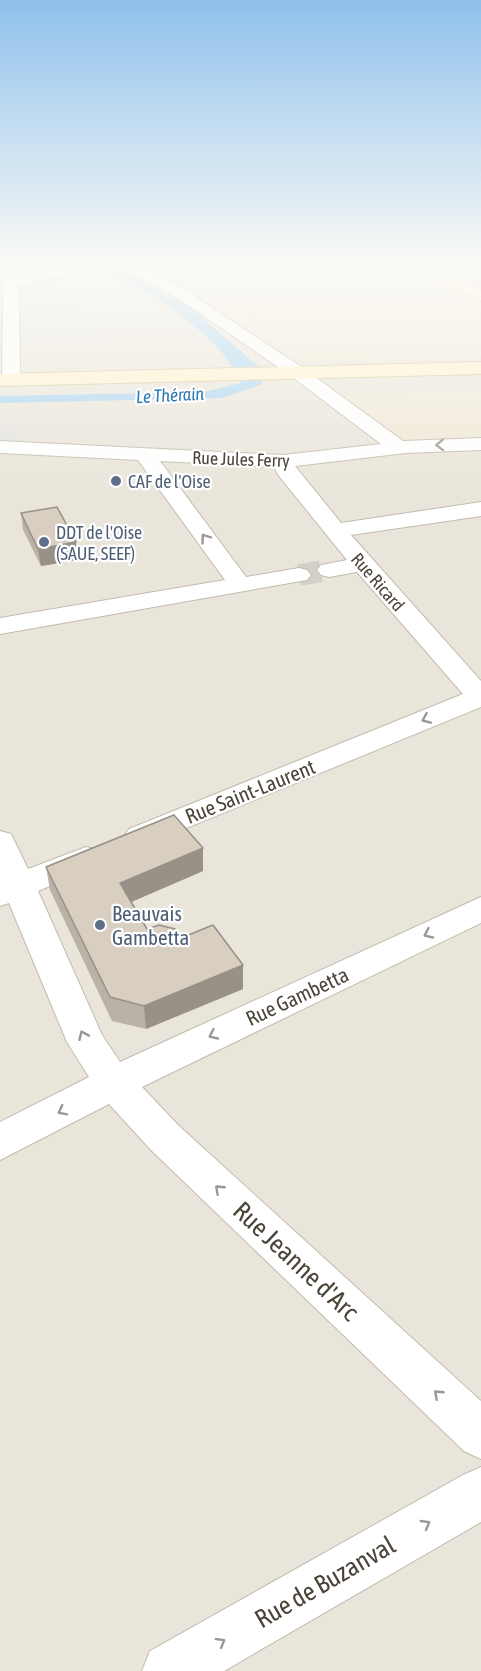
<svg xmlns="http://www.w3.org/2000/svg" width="481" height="1671" viewBox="0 0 481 1671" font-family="'Asap Condensed',sans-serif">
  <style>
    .residential { fill: #eae5da }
    .education { fill: #efe8d6 }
    .parking { fill: #e5e3e0 }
    .water { fill: #a9d4f2 }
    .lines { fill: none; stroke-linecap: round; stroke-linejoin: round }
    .street-tunnel { stroke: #d4d0c8; stroke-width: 22; stroke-dasharray: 22 11; stroke-linecap: butt }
    .street-casing { stroke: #c2bbae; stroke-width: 2 }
    .secondary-casing { stroke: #d6c79b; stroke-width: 2 }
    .street { fill: #fff; fill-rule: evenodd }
    .secondary { fill: #fff3cd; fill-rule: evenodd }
    .wall { fill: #bab2a6 }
    .shaded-wall { fill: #979187 }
    .building { fill: #d8cfc1; stroke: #979187; stroke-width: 1.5 }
    .oneway { stroke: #9c9892 }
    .service-dot { fill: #5c6f8a; stroke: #fff; stroke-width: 2 }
    .labels { text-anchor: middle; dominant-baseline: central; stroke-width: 4.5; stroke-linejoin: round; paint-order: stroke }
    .far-water-label { font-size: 18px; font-style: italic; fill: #2e7ab2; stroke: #fff }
    .far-street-label { font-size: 18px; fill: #4b4439; stroke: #fff }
    .far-service-label { font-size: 18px; fill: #4e5e75; stroke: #fff; text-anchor: start }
    .street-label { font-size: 21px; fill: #4b4439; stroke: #fff }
    .service-label { font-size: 21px; fill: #4e5e75; stroke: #fff; text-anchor: start }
    .near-street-label { font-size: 26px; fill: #4b4439; stroke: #fff }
  </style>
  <rect width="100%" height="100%" fill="#f6f3ec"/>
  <!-- residential -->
  <path class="residential" d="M0,262H481V1671H0Z"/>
  <!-- education -->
  <path class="education" d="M218,262H392L481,302V356L300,362L289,359L212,306L207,294L209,291L226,287Z
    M481,391V440H400L337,395Z"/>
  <!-- parking -->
  <path class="parking" d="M219,264L225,282L177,284L144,269Z
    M51,283L69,297L61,299L90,325L100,323L105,341L19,342L18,288Z
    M26,425L18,441L0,440V426Z"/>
  <!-- water -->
  <path class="water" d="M92,262H108L189,306L259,367L255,369L262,384L223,398L0,403V396L204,392L241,383C230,351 185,317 157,298C136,285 112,276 92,262Z"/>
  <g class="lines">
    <!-- street-tunnel -->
    <path class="street-tunnel" d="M299,575L329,570"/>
    <!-- street casing -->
    <g class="street-casing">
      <path id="street" d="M113,262H132L188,292L303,368L403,441L481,438V450L406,453L295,466L341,523L481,502V516L351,535L481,681V707L140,847L129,843L124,836L129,829L463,694L357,572L329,577L321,575L317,570L321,565L347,560L279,476L274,467L160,461L246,577L299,568L307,570L311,575L307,580L0,634V618L225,580L138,460L0,453V441L283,455L381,444L291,376L178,298Z
        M67,267L74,271L72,274L19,285L20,380L17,384H5L2,380L3,282L11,277Z
        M0,831L11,834L28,869L86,847L97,850L102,858L97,866L38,891L102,1035L120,1062L481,897V923L142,1087L179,1126L481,1401V1459L464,1451L151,1150L109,1104L0,1160V1122L89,1077L67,1042L9,903L0,906Z
        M481,1467V1522L224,1671H142L150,1651L463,1475Z"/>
    </g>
    <!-- secondary casing -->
    <g class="secondary-casing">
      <path id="secondary" d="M399,262H419L481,290V301Z
        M481,362V374L0,386V374Z"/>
    </g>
    <!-- street -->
    <use href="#street" class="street"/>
    <!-- secondary -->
    <use href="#secondary" class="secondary"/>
  </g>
  <!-- wall -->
  <path class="wall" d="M21,513L77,560L41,566L23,530Z
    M46,867L203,871L131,902L147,929L181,938L243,965V989L146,1029L112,1021L50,890Z"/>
  <!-- shaded-wall -->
  <path class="shaded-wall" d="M76,542L77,560L41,566L38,549Z
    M203,848V871L122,906L120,883Z
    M243,965V989L146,1029L144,1006Z"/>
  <!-- building -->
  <path class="building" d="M57,507L76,542L38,549L21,513Z
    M174,815L203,848L120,883L147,929L159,925L175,929L181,938L213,925L243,965L144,1006L110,997L46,867Z"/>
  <!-- one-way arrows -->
  <defs><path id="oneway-chevron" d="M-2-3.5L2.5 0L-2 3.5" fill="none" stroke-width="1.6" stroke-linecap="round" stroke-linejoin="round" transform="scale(1.5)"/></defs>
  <g class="oneway">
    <use href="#oneway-chevron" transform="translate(440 445) rotate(178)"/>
    <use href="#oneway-chevron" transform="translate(205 538) rotate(-126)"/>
    <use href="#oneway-chevron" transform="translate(426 719) rotate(157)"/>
    <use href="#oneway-chevron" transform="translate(428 934) rotate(155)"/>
    <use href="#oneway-chevron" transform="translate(83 1035) rotate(-114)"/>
    <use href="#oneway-chevron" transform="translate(213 1035) rotate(155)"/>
    <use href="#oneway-chevron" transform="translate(62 1111) rotate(153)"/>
    <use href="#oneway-chevron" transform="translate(219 1189) rotate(-137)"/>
    <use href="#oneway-chevron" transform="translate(438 1394) rotate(-137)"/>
    <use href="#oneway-chevron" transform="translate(426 1524) rotate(-30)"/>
    <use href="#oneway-chevron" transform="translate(221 1642) rotate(-30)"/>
  </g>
  <!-- sky -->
  <linearGradient id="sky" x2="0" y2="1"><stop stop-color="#8fc1ec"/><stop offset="0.53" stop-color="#fbfaf6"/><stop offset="1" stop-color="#fbfaf6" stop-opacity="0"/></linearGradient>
  <rect width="481" height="496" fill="url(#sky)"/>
  <!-- markers -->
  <g class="service-dot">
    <circle cx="116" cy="481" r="6"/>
    <circle cx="44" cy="542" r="6"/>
    <circle cx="100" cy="925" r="6"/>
  </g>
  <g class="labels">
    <!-- far-water labels -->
    <g class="far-water-label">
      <text transform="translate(170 395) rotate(-3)">Le Thérain</text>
    </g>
    <!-- far-street labels -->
    <g class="far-street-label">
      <text transform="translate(241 459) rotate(2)">Rue Jules Ferry</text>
      <text transform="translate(378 582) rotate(49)">Rue Ricard</text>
    </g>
    <!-- far-service labels -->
    <g class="far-service-label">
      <text x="128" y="481">CAF de l'Oise</text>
      <text x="56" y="532">DDT de l'Oise<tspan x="56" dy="21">(SAUE, SEEF)</tspan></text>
    </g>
    <!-- street labels -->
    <g class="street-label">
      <text transform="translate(250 791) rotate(-22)">Rue Saint-Laurent</text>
      <text transform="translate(297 996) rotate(-25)">Rue Gambetta</text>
    </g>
    <!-- service labels -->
    <g class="service-label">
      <text x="112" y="913">Beauvais<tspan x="112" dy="24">Gambetta</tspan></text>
    </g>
    <!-- near-street labels -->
    <g class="near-street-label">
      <text transform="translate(296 1261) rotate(43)">Rue Jeanne d'Arc</text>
      <text transform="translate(325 1582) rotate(-30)">Rue de Buzanval</text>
    </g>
  </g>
</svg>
